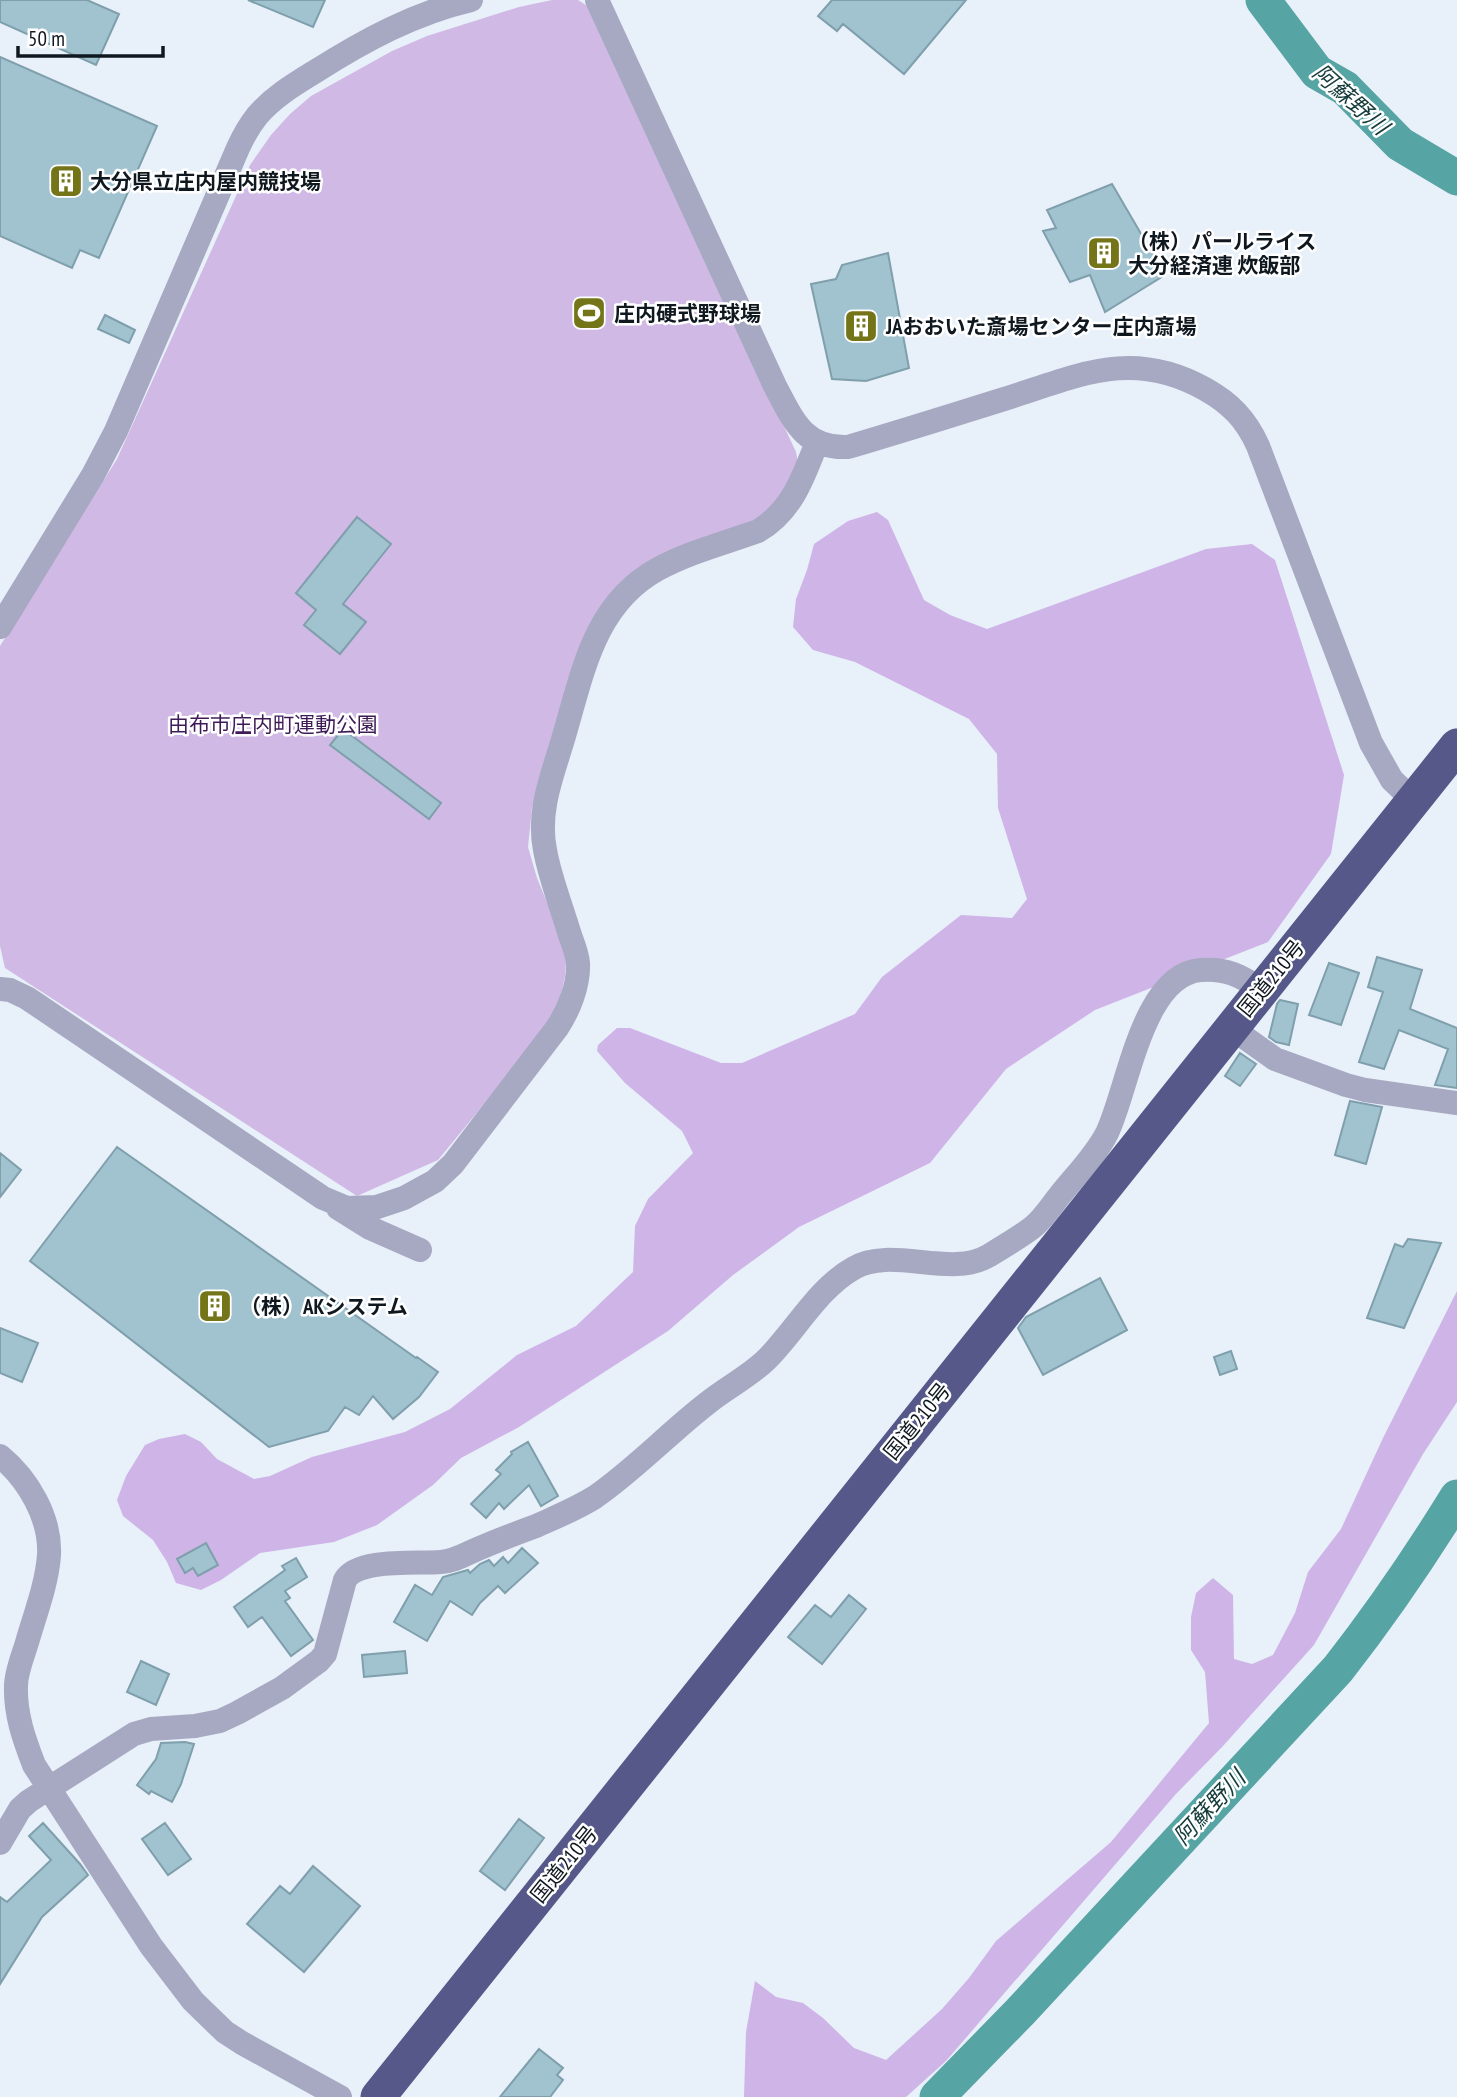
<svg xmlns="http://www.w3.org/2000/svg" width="1457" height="2097" viewBox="0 0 1457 2097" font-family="'PT Sans Narrow','Noto Sans JP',sans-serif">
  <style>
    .green { fill: #d0b9e4 }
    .forest { fill: #cfb4e7 }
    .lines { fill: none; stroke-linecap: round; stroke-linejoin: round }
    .river { stroke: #57a4a4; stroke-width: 35 }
    .building { fill: #a1c3d0; stroke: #7e9fab; stroke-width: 2 }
    .minor { stroke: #a6a9c1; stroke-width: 24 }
    .highway { stroke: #555888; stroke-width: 35 }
    .labels { text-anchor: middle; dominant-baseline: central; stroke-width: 5; stroke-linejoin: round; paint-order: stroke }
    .poi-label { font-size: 21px; font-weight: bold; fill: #0f171f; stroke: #fff; text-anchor: start }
    .park-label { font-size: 21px; fill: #3e1b57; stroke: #fff }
    .street-label { font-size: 21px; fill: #0f171f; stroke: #fff }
    .water-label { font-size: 23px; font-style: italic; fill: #153b3b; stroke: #fff }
  </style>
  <rect width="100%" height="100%" fill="#e8f0fa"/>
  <!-- green -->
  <path class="green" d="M552,0H578L589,7L796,452L798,463L788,492L767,514L629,575L532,808L528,847L537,878L567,951L565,976L559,1004L550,1024L438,1160L357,1196L5,968L0,946V646L117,459L250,165L271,135L290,114L311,96L392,51L427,36L519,7Z"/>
  <!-- forest -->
  <path class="forest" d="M877,512L888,520L924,600L950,615L987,629L1206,549L1252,544L1275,560L1344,775L1331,854L1268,942L1095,1010L1006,1069L930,1163L799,1227L733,1275L668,1331L519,1427L461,1458L433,1485L377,1525L334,1542L260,1553L221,1580L201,1590L176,1583L167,1562L153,1540L123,1516L117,1500L126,1476L145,1445L159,1439L185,1434L201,1442L217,1459L254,1479L270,1476L312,1457L405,1432L450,1409L517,1355L576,1326L633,1272L635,1226L648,1199L693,1153L682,1131L625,1083L597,1051L598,1045L617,1028H630L721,1063H742L855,1014L882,977L961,915L1012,918L1027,899L998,808L997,754L969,719L855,662L813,650L793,627L796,599L807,570L814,544L848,521Z
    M1457,1291V1402L1423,1454L1314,1645L1223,1746L1175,1795L946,2061L906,2097H744L746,2032L755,1981L776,1997L803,2003L823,2018L854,2048L886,2060L942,2009L969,1978L996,1941L1111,1842L1209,1723L1205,1672L1191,1650V1617L1196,1593L1213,1578L1233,1595L1234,1659L1252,1664L1273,1655L1295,1613L1308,1572L1341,1529L1383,1438Z"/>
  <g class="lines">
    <!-- river -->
    <path class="river" d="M1263,0L1317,72L1345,88L1400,144L1457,178
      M937,2097L1020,2012L1338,1669C1381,1614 1420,1557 1457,1497"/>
  </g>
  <!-- building -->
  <path class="building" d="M0,0H87L119,14L96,65L0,22Z
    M248,0H325L313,27Z
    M832,0H966L904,74L843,24L837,31L818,16Z
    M0,57L157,126L99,258L80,250L72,268L0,236Z
    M1112,184L1165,275L1105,312L1090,275L1070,282L1043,231L1056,228L1047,210Z
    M888,253L909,368L866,381L832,379L811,284L836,279L842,265Z
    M105,315L135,330L129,343L98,329Z
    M357,517L391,544L343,604L366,622L340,654L304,625L316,610L296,593Z
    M343,729L441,803L429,819L330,745Z
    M1377,957L1422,970L1410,1009L1457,1028V1088L1435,1085L1448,1049L1399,1030L1384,1069L1359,1062L1383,992L1368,987Z
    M1329,963L1359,973L1341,1025L1309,1015Z
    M1280,1000L1298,1004L1289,1045L1276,1042L1269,1037L1277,1004Z
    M1240,1053L1256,1064L1240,1086L1225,1076Z
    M1350,1101L1382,1107L1366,1164L1335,1155Z
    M117,1147L416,1358L417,1357L438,1372L419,1397L393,1419L373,1396L359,1415L345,1407L328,1431L269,1447L30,1261Z
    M0,1153L21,1170L0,1197Z
    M1408,1239L1441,1243L1404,1328L1367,1318L1395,1244L1403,1247Z
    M1100,1278L1127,1330L1043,1375L1018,1328L1026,1317Z
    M0,1328L38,1343L22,1382L0,1373Z
    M1231,1351L1237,1369L1220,1375L1214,1357Z
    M528,1442L558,1496L541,1506L529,1485L504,1509L499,1503L486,1518L471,1504L501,1474L496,1470L512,1454L511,1452Z
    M206,1543L218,1565L198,1576L193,1568L185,1573L177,1559Z
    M522,1548L538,1563L505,1593L498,1586L480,1603L472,1615L450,1601L427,1641L394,1622L415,1585L432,1595L443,1577L468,1570L470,1573L480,1564L489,1560L494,1566L503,1557L508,1563Z
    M296,1558L307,1577L285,1591L290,1598L285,1601L313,1640L291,1656L262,1617L248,1627L234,1607L285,1570L282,1566Z
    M849,1595L866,1609L822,1664L788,1637L815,1605L831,1617Z
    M405,1651L407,1673L364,1677L362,1655Z
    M141,1661L169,1674L156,1705L127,1692Z
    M185,1742L194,1744L181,1784L172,1802L151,1791L149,1794L137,1785L156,1759L161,1743Z
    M519,1819L544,1838L505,1890L480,1871Z
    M43,1823L80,1864L88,1875L42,1917L0,1984V1897L7,1902L51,1860L29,1836Z
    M165,1823L191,1859L168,1875L142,1839Z
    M313,1866L360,1906L304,1972L247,1924L280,1886L290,1894Z
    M539,2049L563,2068L557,2075L563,2080L550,2097H500Z"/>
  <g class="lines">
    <!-- minor -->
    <path class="minor" d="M597,0L775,386C793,420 804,449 848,447C899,432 950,416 1001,400C1076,377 1130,347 1205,389C1230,403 1246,419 1258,446L1371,743L1392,780L1413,800
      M0,627L93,475L116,431L238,148C243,137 249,126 257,116C273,97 295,84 316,71C365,40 415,13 471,0
      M0,989L10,990L27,998L323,1198L347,1208L377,1207L404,1198L435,1181L453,1164L557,1028C569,1010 579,985 578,963C577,952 572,942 569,932C561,905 550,878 545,850C537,810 553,774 564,736C583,672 594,604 658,569C689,552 725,543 758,531C792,511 803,478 817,442
      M1233,1026L1244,1037L1275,1059L1346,1085L1365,1090L1457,1103
      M338,1208L370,1228L420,1250
      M0,1456C28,1479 51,1518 49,1555C47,1583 36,1612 28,1639C24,1654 16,1671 16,1686C15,1714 24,1739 34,1765L151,1946L193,2001L225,2032L242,2043L340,2097
      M0,1843L20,1809L29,1801L134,1734L151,1729L195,1726L220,1721L237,1713L282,1688L319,1661L325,1654L345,1580C358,1558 417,1564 441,1562C456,1561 467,1553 480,1548C498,1540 517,1533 536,1526C556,1517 576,1509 595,1497C634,1470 668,1434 705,1405C725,1388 749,1377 767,1359C796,1330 818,1288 854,1268C891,1246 951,1278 988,1256C1003,1247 1020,1237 1033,1227C1044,1218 1052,1205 1060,1195C1076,1175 1096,1155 1107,1133C1128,1090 1142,974 1201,970C1226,968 1242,976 1261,990"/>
    <!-- highway -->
    <path class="highway" d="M378,2097L1457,746"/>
  </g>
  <!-- icons -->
  <defs>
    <g id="building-square" transform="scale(1.75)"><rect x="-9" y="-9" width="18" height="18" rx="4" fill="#747419" stroke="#fff"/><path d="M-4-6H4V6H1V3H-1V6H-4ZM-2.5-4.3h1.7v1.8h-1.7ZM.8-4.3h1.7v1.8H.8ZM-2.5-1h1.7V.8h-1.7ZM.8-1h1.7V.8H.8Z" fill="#fff"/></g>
    <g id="stadium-square" transform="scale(1.75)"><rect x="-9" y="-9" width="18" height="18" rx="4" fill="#747419" stroke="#fff"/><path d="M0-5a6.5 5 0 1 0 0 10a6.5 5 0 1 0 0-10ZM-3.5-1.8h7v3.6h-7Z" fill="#fff"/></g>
  </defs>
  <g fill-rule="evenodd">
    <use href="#building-square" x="66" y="181"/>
    <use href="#building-square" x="1104" y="253"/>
    <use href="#stadium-square" x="589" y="313"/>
    <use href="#building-square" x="861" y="326"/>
    <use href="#building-square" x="215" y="1306"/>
  </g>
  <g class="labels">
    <!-- poi labels -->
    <g class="poi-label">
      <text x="90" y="181">大分県立庄内屋内競技場</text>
      <text x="1128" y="241">（株）パールライス<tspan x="1128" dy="24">大分経済連 炊飯部</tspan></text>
      <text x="614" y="313">庄内硬式野球場</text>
      <text x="886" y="326">JAおおいた斎場センター庄内斎場</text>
      <text x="240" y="1306">（株）AKシステム</text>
    </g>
    <!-- park labels -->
    <g class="park-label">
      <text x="273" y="724">由布市庄内町運動公園</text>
    </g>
    <!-- street labels -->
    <g class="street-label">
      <text transform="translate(1271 978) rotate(-51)">国道210号</text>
      <text transform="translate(917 1421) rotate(-51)">国道210号</text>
      <text transform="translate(564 1864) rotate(-51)">国道210号</text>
    </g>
    <!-- water labels -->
    <g class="water-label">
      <text transform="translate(1351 99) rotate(42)">阿蘇野川</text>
      <text transform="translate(1209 1807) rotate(-47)">阿蘇野川</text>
    </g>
  </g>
  <!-- scale -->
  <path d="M18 46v10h145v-10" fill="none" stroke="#0f171f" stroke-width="3.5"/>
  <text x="28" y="46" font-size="21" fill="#0f171f" stroke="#ffffff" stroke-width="5" paint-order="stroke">50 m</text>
</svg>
